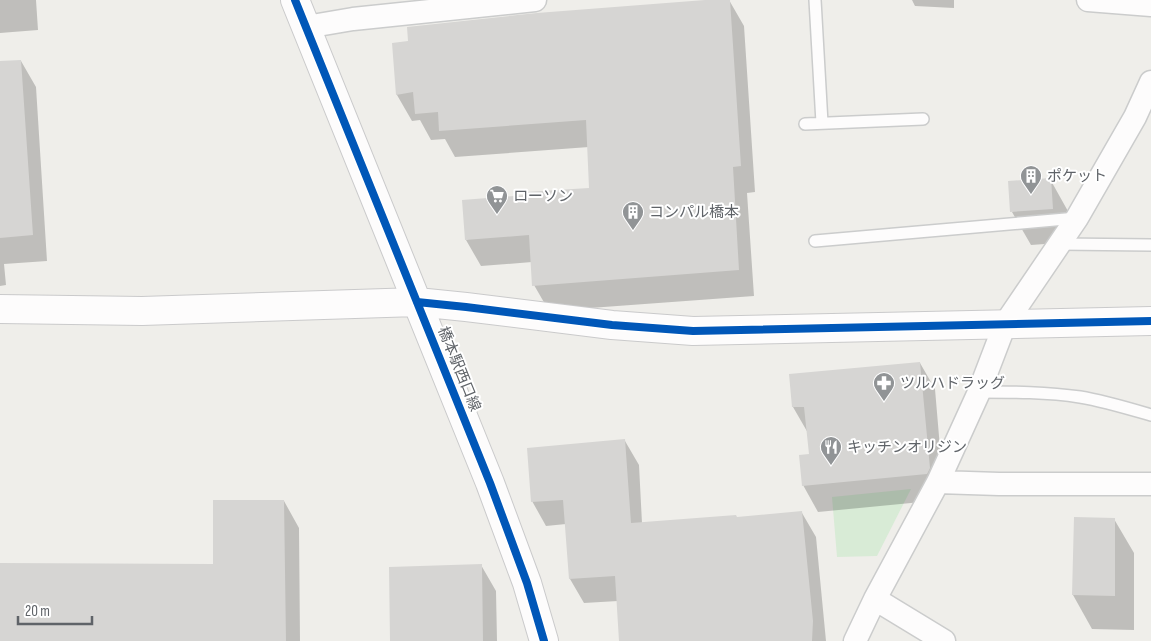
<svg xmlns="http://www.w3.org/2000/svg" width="1151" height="641" viewBox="0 0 1151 641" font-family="'Sofia Sans Condensed','Noto Sans JP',sans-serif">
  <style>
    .green { fill: #d8ebd6 }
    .shadow { fill: #0003 }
    .building { fill: #d6d5d3 }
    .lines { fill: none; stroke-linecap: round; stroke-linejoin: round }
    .lane-casing { stroke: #cbcccc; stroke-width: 14 }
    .street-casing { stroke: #cbcccc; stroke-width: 25 }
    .secondary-casing { stroke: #cacacb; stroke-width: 30 }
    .lane { stroke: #fdfcfc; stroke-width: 11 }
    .street { stroke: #fdfcfc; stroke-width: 22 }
    .secondary { stroke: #fdfcfc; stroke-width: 28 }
    .cycleway-casing { stroke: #fff; stroke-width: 11 }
    .cycleway { stroke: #0057b8; stroke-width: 8 }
    .labels { text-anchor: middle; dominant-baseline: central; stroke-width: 4; stroke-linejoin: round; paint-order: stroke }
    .poi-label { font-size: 15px; fill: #5f6368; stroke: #fff; text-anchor: start }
    .street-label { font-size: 15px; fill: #5f6368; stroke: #fff }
  </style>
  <rect width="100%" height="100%" fill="#efeeea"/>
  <!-- green -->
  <path class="green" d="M911,489L877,556L837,557L832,497Z"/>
  <!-- shadow -->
  <path class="shadow" d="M0,0H36L38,30L0,33Z
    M722,0H729L744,26L755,192L747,193L754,296L549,311L534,285L532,262L481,266L466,240L591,189L589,147L455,157L445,139L431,140L420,120L412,121L397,95L393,44Z
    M912,0H954V8L915,6Z
    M21,61L36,87L47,261L4,264L6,285L0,286V63Z
    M1050,179L1069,213L1072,242L1031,245L1012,212Z
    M920,363L935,389L944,495L942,500L818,512L803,485L810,455L808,433L793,407L791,375Z
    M625,441L639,465L642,523L737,518L802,513L816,537L826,641H630L618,601L584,603L570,579L566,524L546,526L532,501Z
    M284,501L299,528L300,641H0V565L215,566Z
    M1114,519L1134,553V630L1092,629L1073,595Z
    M481,565L496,591L497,641H391Z"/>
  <!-- building -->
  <path class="building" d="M705,0H730L741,166L733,167L739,270L532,286L529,235L465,240L462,200L526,195L525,192L589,188L586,120L439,131L438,112L415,114L413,92L396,95L392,43L408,41L407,27L537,13Z
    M21,60L33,235L0,238V61Z
    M1051,178L1053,209L1010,212L1008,181Z
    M920,362L930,468L927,474L802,486L799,455L809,454L804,407H792L789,374Z
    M625,439L631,523L736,515L737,517L802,511L813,621L812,641H619L615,576L569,579L563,500L531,502L527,448Z
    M213,500H284L286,641H0V563L213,564Z
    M1074,517L1115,518V596L1072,595Z
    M482,564L483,641H390L389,567Z"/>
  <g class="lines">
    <!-- lane casing -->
    <g class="lane-casing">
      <path id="lane" d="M815,0L822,123
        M805,124L923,119
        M815,241L1077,218
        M1059,244L1151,245
        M979,392C1013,392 1047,392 1080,397C1104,401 1127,408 1151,415"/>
    </g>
    <!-- street casing -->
    <g class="street-casing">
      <path id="street" d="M1088,0L1151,5
        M306,27L353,19L535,0
        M938,482L999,484H1151
        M875,599L944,641
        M855,641L875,599L938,482L979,392L1005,324L1077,218L1135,117L1151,82"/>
    </g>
    <!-- secondary casing -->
    <g class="secondary-casing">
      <path id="secondary" d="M295,0L490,483L527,583L544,641
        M0,309L142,311L417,302L466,307L612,325L693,331L1151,321"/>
    </g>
    <!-- lane -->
    <use href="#lane" class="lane"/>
    <!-- street -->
    <use href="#street" class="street"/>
    <!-- secondary -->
    <use href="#secondary" class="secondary"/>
    <!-- cycleway casing -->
    <g class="cycleway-casing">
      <path id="cycleway" d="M295,0L490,483L527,583L544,641
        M417,302L466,307L612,325L693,331L1151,321"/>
    </g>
    <!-- cycleway -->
    <use href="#cycleway" class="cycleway"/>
  </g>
  <!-- icons -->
  <defs>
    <g id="building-pin" transform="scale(1.125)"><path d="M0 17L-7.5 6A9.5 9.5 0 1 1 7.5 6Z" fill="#919496" stroke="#fff"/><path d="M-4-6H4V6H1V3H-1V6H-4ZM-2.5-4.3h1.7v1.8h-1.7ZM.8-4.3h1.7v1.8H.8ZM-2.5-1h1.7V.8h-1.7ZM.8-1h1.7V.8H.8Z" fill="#fff"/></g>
    <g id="supermarket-pin" transform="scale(1.125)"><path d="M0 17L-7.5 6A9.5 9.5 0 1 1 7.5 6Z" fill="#919496" stroke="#fff"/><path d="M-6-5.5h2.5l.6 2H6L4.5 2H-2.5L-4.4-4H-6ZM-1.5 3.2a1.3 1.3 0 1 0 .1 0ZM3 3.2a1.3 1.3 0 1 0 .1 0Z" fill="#fff"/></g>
    <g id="pharmacy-pin" transform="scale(1.125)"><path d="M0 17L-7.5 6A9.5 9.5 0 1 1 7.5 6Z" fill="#919496" stroke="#fff"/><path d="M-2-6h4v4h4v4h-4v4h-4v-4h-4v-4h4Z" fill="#fff"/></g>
    <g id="restaurant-pin" transform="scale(1.125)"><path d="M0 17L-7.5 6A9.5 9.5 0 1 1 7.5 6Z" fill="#919496" stroke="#fff"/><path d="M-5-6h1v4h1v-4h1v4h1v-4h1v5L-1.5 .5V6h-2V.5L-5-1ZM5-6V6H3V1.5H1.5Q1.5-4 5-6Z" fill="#fff"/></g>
  </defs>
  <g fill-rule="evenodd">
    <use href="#building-pin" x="1031" y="176"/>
    <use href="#supermarket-pin" x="497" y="196"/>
    <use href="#building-pin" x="633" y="212"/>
    <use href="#pharmacy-pin" x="884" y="383"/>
    <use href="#restaurant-pin" x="831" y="447"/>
  </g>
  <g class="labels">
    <!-- poi labels -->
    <g class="poi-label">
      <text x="1047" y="176">ポケット</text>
      <text x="513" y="196">ローソン</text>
      <text x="649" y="212">コンパル橋本</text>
      <text x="900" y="383">ツルハドラッグ</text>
      <text x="847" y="447">キッチンオリジン</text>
    </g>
    <!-- street labels -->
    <g class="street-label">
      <text transform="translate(459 369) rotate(68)">橋本駅西口線</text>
    </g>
  </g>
  <!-- scale -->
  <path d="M18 616v8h74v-8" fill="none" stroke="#5f6368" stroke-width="2.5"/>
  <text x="25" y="616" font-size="15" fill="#5f6368" stroke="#ffffff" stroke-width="4" paint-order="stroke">20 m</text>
</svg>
